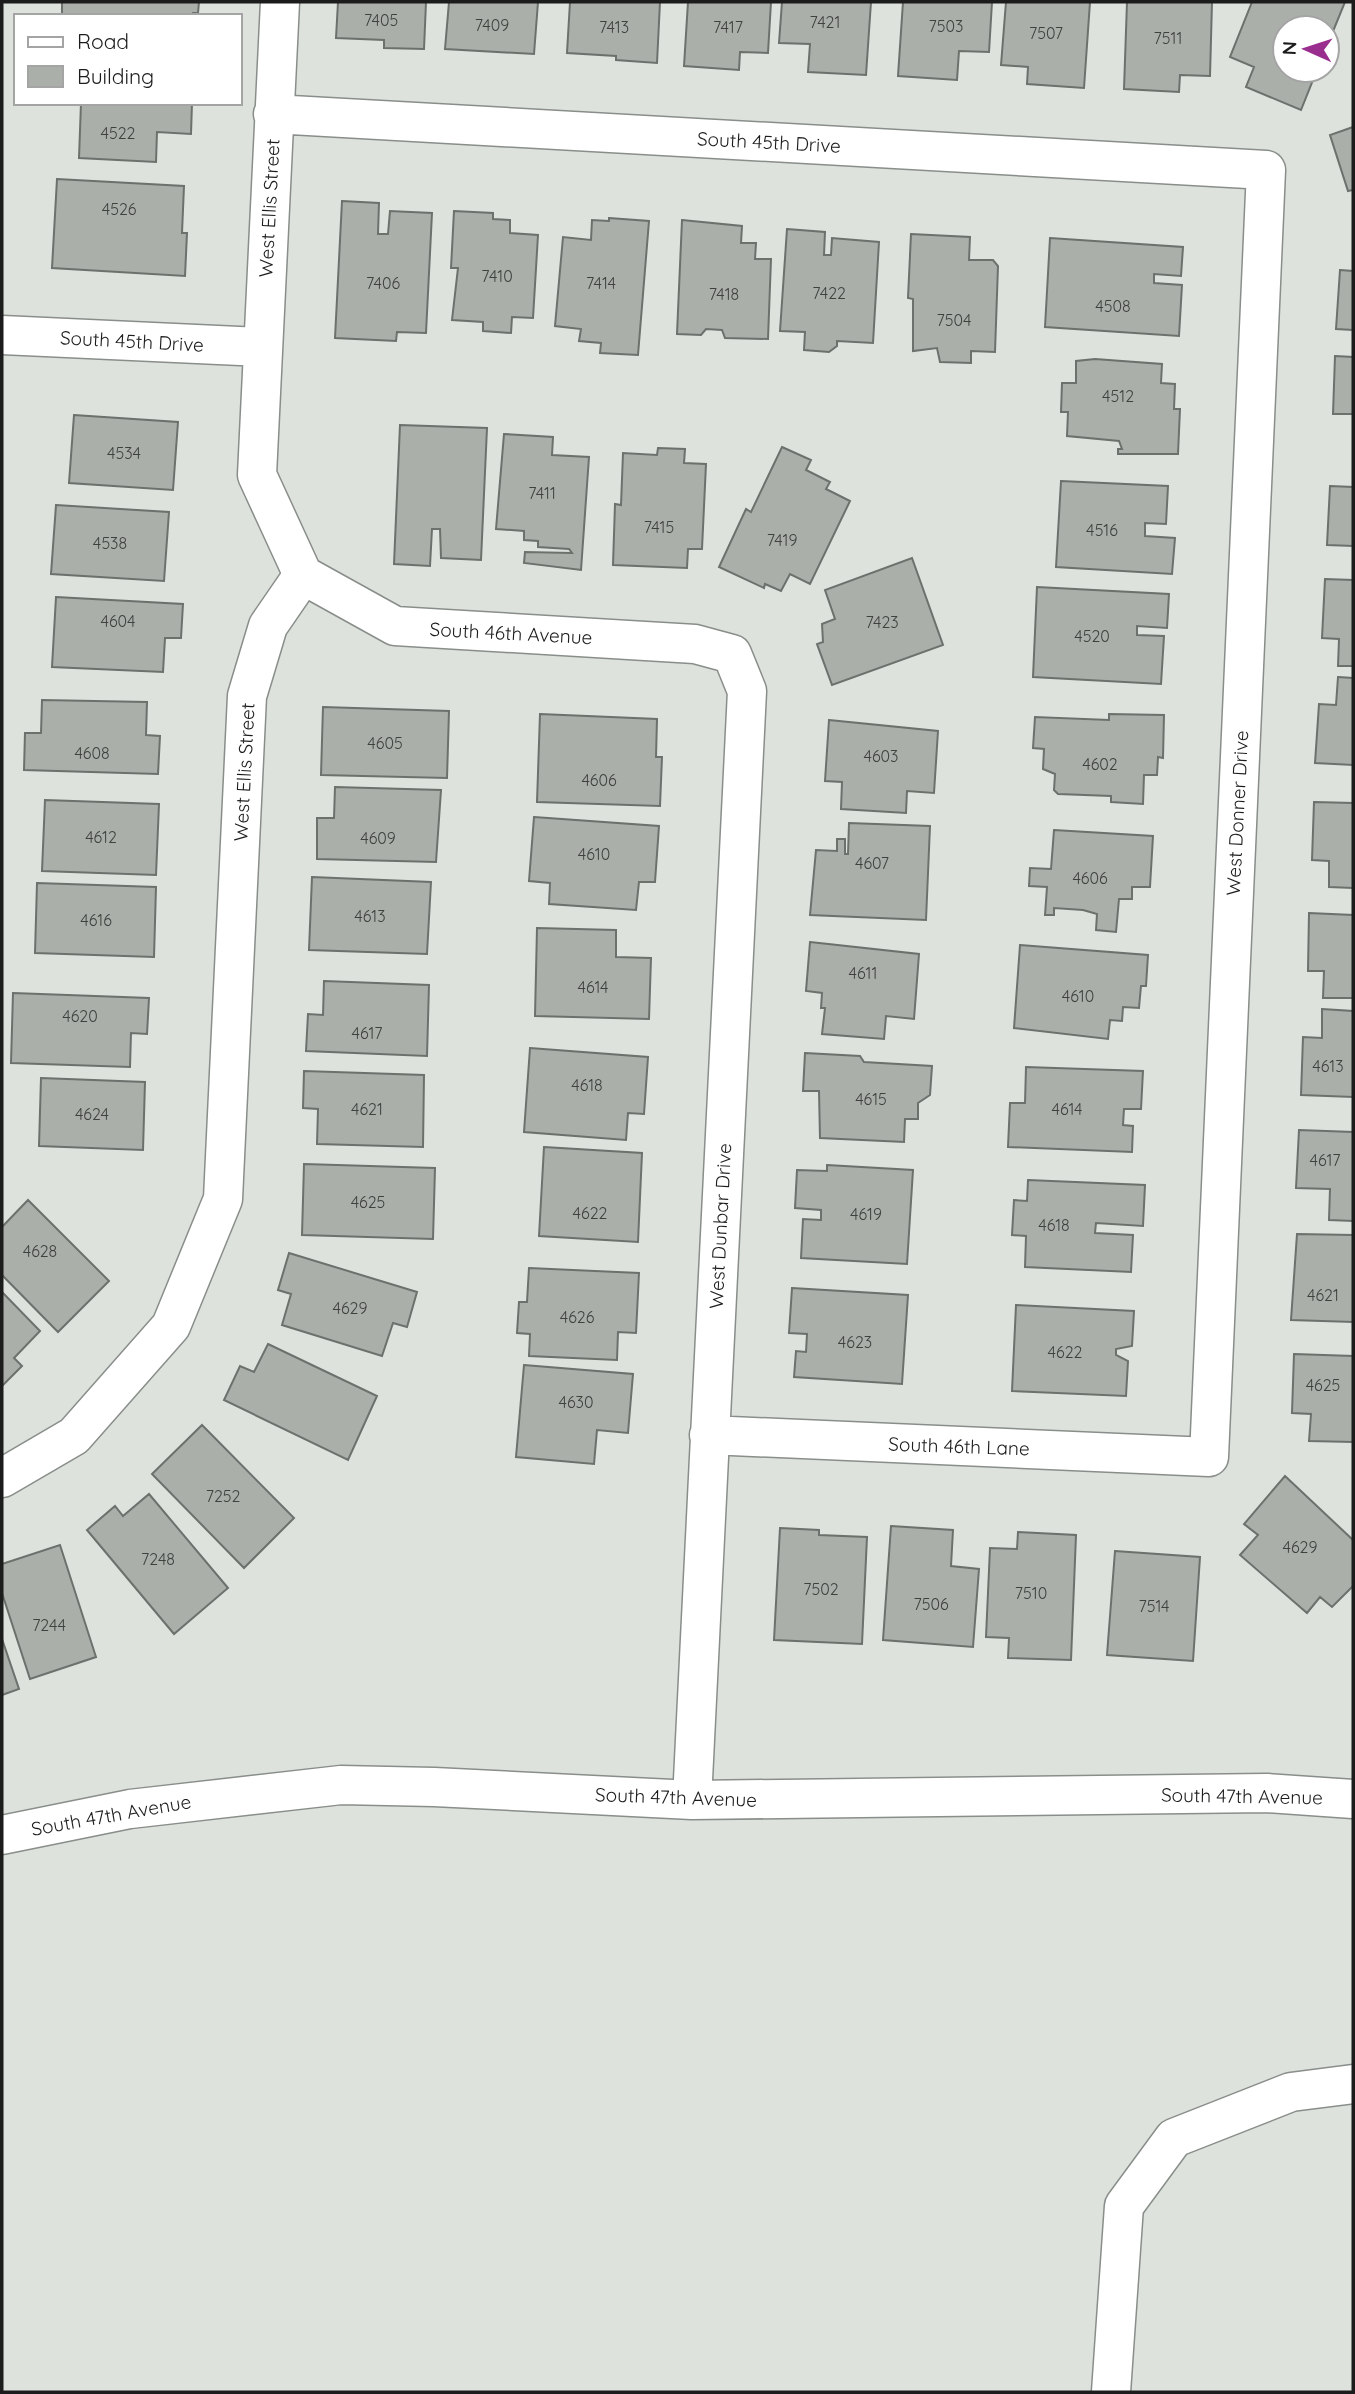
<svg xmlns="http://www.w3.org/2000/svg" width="1355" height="2394" viewBox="0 0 1355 2394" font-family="Quicksand,sans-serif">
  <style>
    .building { fill: #aaafaa; stroke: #6c716d; stroke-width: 2 }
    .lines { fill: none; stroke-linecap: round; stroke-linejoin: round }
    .minor-casing { stroke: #898e8a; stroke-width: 41 }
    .minor { stroke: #fff; stroke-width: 38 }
    .labels { text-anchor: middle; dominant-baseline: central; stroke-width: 6; stroke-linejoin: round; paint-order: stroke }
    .number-label { font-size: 16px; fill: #3f413f }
    .street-label { font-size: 19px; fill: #1b1c1b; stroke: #fff }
  </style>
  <rect width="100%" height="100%" fill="#dde2dd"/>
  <!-- building -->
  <path class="building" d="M62,2H199L198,13H193V16H62Z
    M338,2H426L424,49L384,48V40L336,38Z
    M449,2H538L534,54L445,49Z
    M570,2H660L657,63L616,60V56L567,53Z
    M688,2H771L768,53L740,52L739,70L684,66Z
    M782,2H871L866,75L808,72L810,44L779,43Z
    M903,2H992L989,52L959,51L957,80L898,76Z
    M1006,2H1090L1084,88L1027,84L1028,67L1001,65Z
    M1127,2H1212L1210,76L1180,75L1179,92L1124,89Z
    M1252,2H1345L1327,46V28H1285V70H1317L1301,110L1246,87L1254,67L1230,57Z
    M81,103H192L191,134L157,132L156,162L79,158Z
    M1353,127V190L1348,191L1330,135Z
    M57,179L184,186L182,233H187L185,276L52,268Z
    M342,201L379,203L378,234H388L390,211L432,213L426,333L397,332L396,341L335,338Z
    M454,211L493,213V219L510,220V233L538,235L533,318L512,317L511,333L483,331V322L452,320L458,268H451Z
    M609,218L649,221L638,355L600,353L601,343L579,341L581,329L555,326L563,237L591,240L592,220L609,221Z
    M682,220L742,226L741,243H756L755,259H771L768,339L725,338L722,330L706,329L701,335L677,334Z
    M787,229L825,232L824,255H831L832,238L879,242L873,343L837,341V346L829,352L804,350L805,332L780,331Z
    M911,234L970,237L969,260H993L998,266L995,352L971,351V363L940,362L937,348L913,351V299L908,298Z
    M1050,238L1183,247L1181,276L1154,274V283L1182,285L1179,336L1045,327Z
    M1340,270L1353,271V330L1336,329Z
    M1335,356L1353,357V414H1333Z
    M1095,359L1162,364L1161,383L1175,384L1174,409H1180L1178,454H1118V449H1122L1119,441L1067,436L1068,412H1061L1062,383H1076V361Z
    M74,415L178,422L173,490L69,483Z
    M400,425L487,428L481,560L441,558L440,529H432L430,566L394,564Z
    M504,434L553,437L552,455L589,457L581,570L524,563L525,552L572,553L569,549L538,547V541L524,540V531L496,529Z
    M782,447L811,460L806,470L830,482L826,489L850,501L810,584L790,574L781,591L765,584L764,588L719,567L746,509L751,512Z
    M658,448L685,449L684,463L706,464L702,549H688L687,568L613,565L615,504L621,505L623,453L657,455Z
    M1061,481L1168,486L1166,524L1145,523V536L1175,538L1172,574L1056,567Z
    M1330,486L1353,487V546L1327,545Z
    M56,505L169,512L164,581L51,574Z
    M912,558L943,645L832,685L817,644L823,642L822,624L835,619L825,590Z
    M1325,579L1353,580V666H1338L1339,639L1322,638Z
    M1037,587L1169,594L1167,628L1137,626V635L1164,636L1161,684L1033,677Z
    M56,597L183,604L181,638H165L163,672L52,667Z
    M1338,677L1353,678V765L1315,763L1319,704L1336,705Z
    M42,700L147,702L146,735L160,736L158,774L24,770L25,733H41Z
    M323,707L449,711L447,778L321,775Z
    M540,714L657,719L656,757H662L660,806L537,802Z
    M1109,714L1164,715L1163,758L1158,757L1157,775H1144L1143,804L1111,802V796L1058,794L1054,790L1055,774L1043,769L1044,749L1033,748L1035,717L1109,720Z
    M829,720L938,731L934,793L907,791L906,813L841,809L842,782L825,781Z
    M335,787L441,790L436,862L317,859V818H334Z
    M45,800L159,804L156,875L42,871Z
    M1314,802L1353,803V888L1329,887V861L1312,860Z
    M534,817L659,826L655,882H639L636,910L549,904L550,883L529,881Z
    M849,823L930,826L926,920L810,915L816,850L837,851V839H845V854H848Z
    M1054,830L1153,836L1150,887H1132V899H1119L1116,932L1096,930L1097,914L1083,910L1054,908V915H1045L1047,887L1029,886L1030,868L1051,869Z
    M312,877L431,882L427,954L309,950Z
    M37,883L156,887L154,957L35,953Z
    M1309,913L1353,915V998H1323L1324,971H1308Z
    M537,928L616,930V957L651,958L649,1019L535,1016Z
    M810,942L919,954L914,1019L886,1016L884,1039L822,1034L825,1008H821L822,993L806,991Z
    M1020,945L1148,955L1146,986H1141L1139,1008L1123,1007L1122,1021L1110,1020L1108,1039L1014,1028Z
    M324,981L429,985L427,1056L306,1051L308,1014L323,1015Z
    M13,993L149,998L147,1034L131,1033L130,1067L11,1063Z
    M1322,1009L1353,1011V1097L1301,1095L1303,1037L1322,1038Z
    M530,1048L648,1057L644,1114L628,1113L626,1140L524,1132Z
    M805,1053L860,1056L864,1062L932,1066L930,1095L918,1103V1119H905L904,1142L820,1138L819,1091H803Z
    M1026,1067L1143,1071L1141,1109H1124L1123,1125L1133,1126L1132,1152L1008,1147L1010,1103H1025Z
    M304,1071L424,1075L423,1147L317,1144L318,1109L303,1108Z
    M41,1078L145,1082L143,1150L39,1146Z
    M1299,1130L1353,1132V1221L1329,1220L1330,1189L1296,1188Z
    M544,1147L642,1153L638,1242L539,1236Z
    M304,1164L435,1168L433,1239L302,1235Z
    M827,1165L913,1170L907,1264L801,1258L803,1219L821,1220V1210L795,1208L797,1170L827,1171Z
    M1028,1180L1145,1185L1143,1226L1096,1223L1095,1233L1133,1235L1131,1272L1025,1267L1026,1236L1012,1235L1014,1200L1027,1201Z
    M28,1200L109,1281L58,1332L2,1275V1227Z
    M1297,1234L1353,1235V1322L1291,1320Z
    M289,1253L417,1292L407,1327L393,1323L382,1356L282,1325L291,1294L278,1290Z
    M529,1268L639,1273L636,1333L618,1332L617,1360L529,1356L530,1334L517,1333L519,1302H527Z
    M792,1288L908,1295L902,1384L794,1377L796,1351L806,1352L807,1334L789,1333Z
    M2,1292L40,1331L14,1358L22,1366L2,1386Z
    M1016,1305L1134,1311L1132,1346L1116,1349V1355L1128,1361L1126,1396L1012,1391Z
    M268,1344L377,1396L348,1460L224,1400L240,1366L254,1372Z
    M1294,1354L1353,1356V1442L1309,1441L1311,1414L1292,1413Z
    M524,1365L633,1374L628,1433L597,1430L594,1464L516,1457Z
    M202,1425L294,1518L244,1568L152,1474Z
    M1285,1476L1353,1540V1586L1332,1607L1320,1597L1307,1613L1240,1555L1258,1535L1244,1524Z
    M149,1494L228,1588L174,1634L87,1530L115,1506L123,1516Z
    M891,1526L953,1530L951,1566L979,1569L973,1647L883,1640Z
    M780,1528L819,1530V1535L867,1537L862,1644L774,1640Z
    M1018,1532L1076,1535L1071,1660L1008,1658L1009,1638L986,1637L990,1548L1017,1549Z
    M60,1545L96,1657L30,1679L2,1593V1564Z
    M1115,1551L1200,1557L1193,1661L1107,1655Z
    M2,1639L19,1689L2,1695Z"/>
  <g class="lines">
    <!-- minor casing -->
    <g class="minor-casing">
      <path id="minor" d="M280,2L257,475L303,575
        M273,114L1266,170L1209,1457L709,1435
        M2,335L262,347
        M303,575L395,626L695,644L732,654L747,691L692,1800
        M2,1478L74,1436L171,1326L223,1199L247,696L268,626L303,575
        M2,1835L130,1809L341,1785L434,1787L692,1800L1267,1793L1353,1799
        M1111,2392L1124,2206L1174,2138L1291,2092L1353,2084"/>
    </g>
    <!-- minor -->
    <use href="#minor" class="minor"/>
  </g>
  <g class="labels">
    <!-- number labels -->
    <g class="number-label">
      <text x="381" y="20">7405</text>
      <text x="825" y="22">7421</text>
      <text x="492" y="25">7409</text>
      <text x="946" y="26">7503</text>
      <text x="614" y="27">7413</text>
      <text x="728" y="27">7417</text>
      <text x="1046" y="33">7507</text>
      <text x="1168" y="38">7511</text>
      <text x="118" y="133">4522</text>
      <text x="119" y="209">4526</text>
      <text x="497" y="276">7410</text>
      <text x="383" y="283">7406</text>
      <text x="601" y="283">7414</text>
      <text x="829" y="293">7422</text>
      <text x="724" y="294">7418</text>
      <text x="1113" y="306">4508</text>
      <text x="954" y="320">7504</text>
      <text x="1118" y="396">4512</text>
      <text x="124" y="453">4534</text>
      <text x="542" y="493">7411</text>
      <text x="659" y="527">7415</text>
      <text x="1102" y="530">4516</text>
      <text x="782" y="540">7419</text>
      <text x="110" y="543">4538</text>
      <text x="118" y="621">4604</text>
      <text x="882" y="622">7423</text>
      <text x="1092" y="636">4520</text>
      <text x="385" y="743">4605</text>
      <text x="92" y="753">4608</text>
      <text x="881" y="756">4603</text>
      <text x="1100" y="764">4602</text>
      <text x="599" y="780">4606</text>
      <text x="101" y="837">4612</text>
      <text x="378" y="838">4609</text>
      <text x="594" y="854">4610</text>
      <text x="872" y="863">4607</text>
      <text x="1090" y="878">4606</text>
      <text x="370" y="916">4613</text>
      <text x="96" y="920">4616</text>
      <text x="863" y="973">4611</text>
      <text x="593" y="987">4614</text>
      <text x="1078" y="996">4610</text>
      <text x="80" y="1016">4620</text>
      <text x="367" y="1033">4617</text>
      <text x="1328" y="1066">4613</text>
      <text x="587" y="1085">4618</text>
      <text x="871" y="1099">4615</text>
      <text x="367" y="1109">4621</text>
      <text x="1067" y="1109">4614</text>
      <text x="92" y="1114">4624</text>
      <text x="1325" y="1160">4617</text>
      <text x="368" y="1202">4625</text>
      <text x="590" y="1213">4622</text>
      <text x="866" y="1214">4619</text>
      <text x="1054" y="1225">4618</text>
      <text x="40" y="1251">4628</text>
      <text x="1323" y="1295">4621</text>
      <text x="350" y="1308">4629</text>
      <text x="577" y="1317">4626</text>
      <text x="855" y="1342">4623</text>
      <text x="1065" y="1352">4622</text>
      <text x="1323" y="1385">4625</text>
      <text x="576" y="1402">4630</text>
      <text x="223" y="1496">7252</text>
      <text x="1300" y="1547">4629</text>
      <text x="158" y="1559">7248</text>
      <text x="821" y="1589">7502</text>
      <text x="1031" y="1593">7510</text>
      <text x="931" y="1604">7506</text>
      <text x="1154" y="1606">7514</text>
      <text x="49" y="1625">7244</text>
    </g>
    <!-- street labels -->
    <g class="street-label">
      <text transform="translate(769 142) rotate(3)">South 45th Drive</text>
      <text transform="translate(269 208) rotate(-87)">West Ellis Street</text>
      <text transform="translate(132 341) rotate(3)">South 45th Drive</text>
      <text transform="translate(511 633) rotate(3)">South 46th Avenue</text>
      <text transform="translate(244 772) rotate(-87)">West Ellis Street</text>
      <text transform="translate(1237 813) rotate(-87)">West Donner Drive</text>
      <text transform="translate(720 1226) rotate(-87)">West Dunbar Drive</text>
      <text transform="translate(959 1446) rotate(2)">South 46th Lane</text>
      <text transform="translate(1242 1796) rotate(1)">South 47th Avenue</text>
      <text transform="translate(676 1797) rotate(2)">South 47th Avenue</text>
      <text transform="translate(111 1815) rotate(-10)">South 47th Avenue</text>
    </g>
  </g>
  <!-- border -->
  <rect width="1355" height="2394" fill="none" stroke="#1b1c1b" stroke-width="7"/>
  <!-- legend -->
  <rect x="14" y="14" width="228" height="91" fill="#ffffff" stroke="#a4a4a4" stroke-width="2"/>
  <rect x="28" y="37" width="35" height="10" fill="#ffffff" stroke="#a4a4a4" stroke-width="2"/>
  <text x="77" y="49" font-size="21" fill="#1b1c1b">Road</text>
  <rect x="28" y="66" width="35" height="21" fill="#aaafaa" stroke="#a4a4a4" stroke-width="2"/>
  <text x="77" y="84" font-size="21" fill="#1b1c1b">Building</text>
  <!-- north arrow -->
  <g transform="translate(1306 49) rotate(273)"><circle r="33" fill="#ffffff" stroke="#a4a4a4" stroke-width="2"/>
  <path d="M0-5L12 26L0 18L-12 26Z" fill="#9a2e8f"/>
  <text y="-10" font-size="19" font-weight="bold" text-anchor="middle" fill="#1b1c1b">N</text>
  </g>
</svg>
